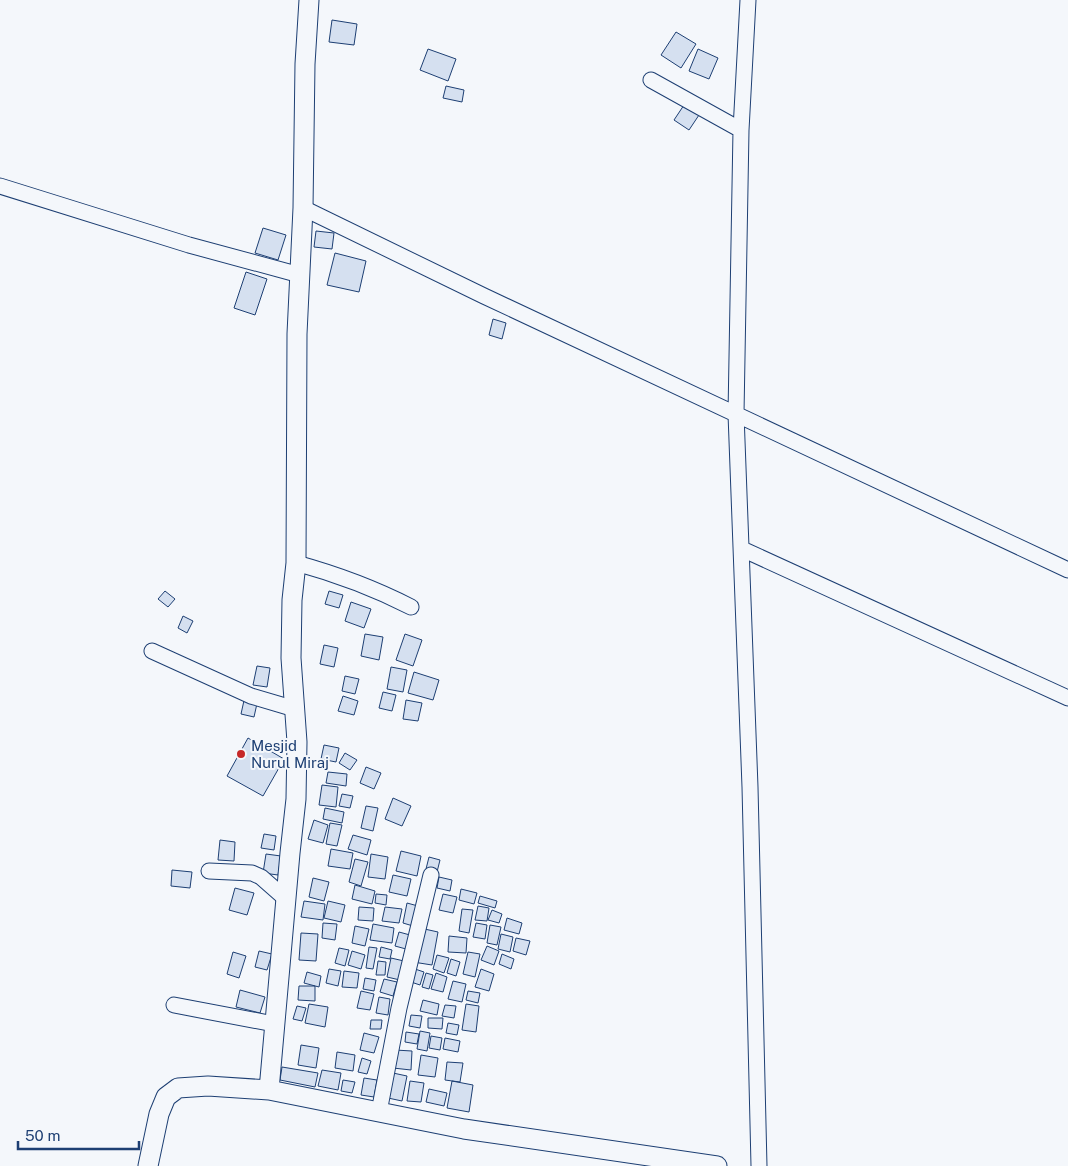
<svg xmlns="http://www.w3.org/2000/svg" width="1068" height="1166" viewBox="0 0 1068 1166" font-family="'Public Sans',sans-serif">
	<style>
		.building { fill: #d5e0f0; stroke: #1d3f73 }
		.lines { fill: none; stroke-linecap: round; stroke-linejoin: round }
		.minor-casing { stroke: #1d3f73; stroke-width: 17 }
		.tertiary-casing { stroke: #1d3f73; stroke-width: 21 }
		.minor { stroke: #f4f7fb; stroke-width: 15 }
		.tertiary { stroke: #f4f7fb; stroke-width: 19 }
		.poi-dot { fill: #c62828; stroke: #f4f7fb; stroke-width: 2 }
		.labels { text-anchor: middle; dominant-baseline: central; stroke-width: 4; stroke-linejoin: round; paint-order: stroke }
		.poi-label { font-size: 15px; fill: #1d3f73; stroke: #f4f7fb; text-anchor: start }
	</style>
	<rect width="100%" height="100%" fill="#f4f7fb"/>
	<path class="building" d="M 332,20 L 357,24 L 354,45 L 329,42 Z
		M 676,32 L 696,44 L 681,68 L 661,55 Z
		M 428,49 L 456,59 L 448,81 L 420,70 Z
		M 698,49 L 718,58 L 709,79 L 689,71 Z
		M 446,86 L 464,90 L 462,102 L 443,98 Z
		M 686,102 L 701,112 L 689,130 L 674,120 Z
		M 263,228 L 286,235 L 278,260 L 255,253 Z
		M 316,231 L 334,233 L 332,249 L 314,247 Z
		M 335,253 L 366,261 L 359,292 L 327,285 Z
		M 246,272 L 267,279 L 255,315 L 234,308 Z
		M 493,319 L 506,323 L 502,339 L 489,335 Z
		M 165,591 L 175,599 L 168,607 L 158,599 Z
		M 329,591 L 343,595 L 339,608 L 325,604 Z
		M 351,602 L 371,609 L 364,628 L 345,621 Z
		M 183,616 L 193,621 L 187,633 L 178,628 Z
		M 365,634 L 383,637 L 379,660 L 361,656 Z
		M 405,634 L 422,640 L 413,666 L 396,660 Z
		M 324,645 L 338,648 L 334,667 L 320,664 Z
		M 257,666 L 270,668 L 267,687 L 253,685 Z
		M 391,667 L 407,670 L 403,692 L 387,689 Z
		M 414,672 L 439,680 L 433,700 L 408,693 Z
		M 345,676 L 359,679 L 355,694 L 342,691 Z
		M 383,692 L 396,695 L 392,711 L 379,708 Z
		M 245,696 L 258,699 L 254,717 L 241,714 Z
		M 343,696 L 358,701 L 354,715 L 338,711 Z
		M 406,700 L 422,703 L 418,721 L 403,719 Z
		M 248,738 L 284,759 L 263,796 L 227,776 Z
		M 324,745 L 339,748 L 336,762 L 321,759 Z
		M 345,753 L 357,760 L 350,770 L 339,763 Z
		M 366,767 L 381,773 L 374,789 L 360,783 Z
		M 328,772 L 347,774 L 346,786 L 326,783 Z
		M 322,785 L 338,787 L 336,807 L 319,805 Z
		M 342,794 L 353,796 L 350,808 L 339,806 Z
		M 393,798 L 411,806 L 402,826 L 385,819 Z
		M 366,806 L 378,808 L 373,831 L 361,828 Z
		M 325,808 L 344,812 L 342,823 L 323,819 Z
		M 314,820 L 328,825 L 323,843 L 308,839 Z
		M 330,823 L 342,825 L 337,846 L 326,844 Z
		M 264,834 L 276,836 L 274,850 L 261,848 Z
		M 353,835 L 371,840 L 367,855 L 348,849 Z
		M 220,840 L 235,842 L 234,861 L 218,860 Z
		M 331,849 L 353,853 L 350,869 L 328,866 Z
		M 401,851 L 421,856 L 417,876 L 396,871 Z
		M 266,854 L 281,856 L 278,875 L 263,873 Z
		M 371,854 L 388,857 L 385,879 L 368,877 Z
		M 429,857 L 440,860 L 437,872 L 426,869 Z
		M 355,859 L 368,862 L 361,886 L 349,882 Z
		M 172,870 L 192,872 L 190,888 L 171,886 Z
		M 393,875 L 411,879 L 407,896 L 389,892 Z
		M 439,877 L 452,880 L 450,891 L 437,888 Z
		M 313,878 L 329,882 L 324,901 L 309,897 Z
		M 355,885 L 375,891 L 372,904 L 352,899 Z
		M 235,888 L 254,893 L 247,915 L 229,910 Z
		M 461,889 L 477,893 L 474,904 L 459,900 Z
		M 376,894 L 387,895 L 386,905 L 375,903 Z
		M 443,894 L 457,897 L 453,913 L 439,910 Z
		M 480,896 L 497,901 L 495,908 L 478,903 Z
		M 304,901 L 325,904 L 323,920 L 301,917 Z
		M 328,901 L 345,905 L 341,922 L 324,918 Z
		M 407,903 L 418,906 L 413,926 L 403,923 Z
		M 478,906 L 489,908 L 487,921 L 475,920 Z
		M 359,907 L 374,908 L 373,921 L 358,920 Z
		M 385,907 L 402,909 L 399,923 L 382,921 Z
		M 462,909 L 473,910 L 469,933 L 459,931 Z
		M 492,910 L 502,914 L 499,923 L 488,920 Z
		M 507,918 L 522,923 L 519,934 L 504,930 Z
		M 323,923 L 337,924 L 335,940 L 322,938 Z
		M 476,923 L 487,925 L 485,939 L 473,937 Z
		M 373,924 L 394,928 L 392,943 L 370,940 Z
		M 490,925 L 501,927 L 497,945 L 487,943 Z
		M 355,926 L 369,929 L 365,946 L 352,943 Z
		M 420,928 L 438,932 L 432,965 L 413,962 Z
		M 399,932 L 410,935 L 406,949 L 395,946 Z
		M 301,933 L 318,934 L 316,961 L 299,960 Z
		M 501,934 L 513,937 L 510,952 L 498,949 Z
		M 449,936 L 467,938 L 466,953 L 448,952 Z
		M 516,938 L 530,941 L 526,955 L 513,951 Z
		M 487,946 L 499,951 L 494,965 L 481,960 Z
		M 369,947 L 377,948 L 373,969 L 366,968 Z
		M 381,947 L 392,950 L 390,959 L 379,957 Z
		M 339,948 L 349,950 L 345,966 L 335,963 Z
		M 259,951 L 272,954 L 267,970 L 255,967 Z
		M 352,951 L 365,955 L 361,969 L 348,965 Z
		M 233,952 L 246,956 L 239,978 L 227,974 Z
		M 468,952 L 480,954 L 475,977 L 463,974 Z
		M 502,954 L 514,959 L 511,969 L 499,964 Z
		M 437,955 L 449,958 L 444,973 L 433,969 Z
		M 391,958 L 404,961 L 400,980 L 387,977 Z
		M 451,959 L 460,962 L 456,976 L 447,973 Z
		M 378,961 L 386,962 L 385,975 L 376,975 Z
		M 329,969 L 341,971 L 338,986 L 326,983 Z
		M 415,969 L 424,972 L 420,985 L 411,982 Z
		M 481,969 L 494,974 L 489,991 L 475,987 Z
		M 344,971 L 359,973 L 357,988 L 342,987 Z
		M 307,972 L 321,976 L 319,987 L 304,983 Z
		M 426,973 L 433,975 L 429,989 L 422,987 Z
		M 436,973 L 447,977 L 443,992 L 431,989 Z
		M 365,978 L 376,980 L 374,991 L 363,989 Z
		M 384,979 L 397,982 L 393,996 L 380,992 Z
		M 453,981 L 466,984 L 462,1002 L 448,999 Z
		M 299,986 L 315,986 L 315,1001 L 298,1000 Z
		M 240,990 L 265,997 L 260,1013 L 236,1007 Z
		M 361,991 L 374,994 L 370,1010 L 357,1008 Z
		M 468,991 L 480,993 L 478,1003 L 466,1000 Z
		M 379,997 L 390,999 L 388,1015 L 376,1013 Z
		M 423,1000 L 439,1004 L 437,1015 L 420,1011 Z
		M 309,1004 L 328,1007 L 325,1027 L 305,1023 Z
		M 466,1004 L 479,1006 L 476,1032 L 462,1030 Z
		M 445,1005 L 456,1006 L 454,1018 L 442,1016 Z
		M 297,1006 L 306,1008 L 302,1021 L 293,1019 Z
		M 411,1015 L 422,1016 L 420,1028 L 409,1026 Z
		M 428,1018 L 443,1018 L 442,1029 L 428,1028 Z
		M 371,1020 L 382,1020 L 381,1029 L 370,1029 Z
		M 448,1023 L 459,1025 L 457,1035 L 446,1033 Z
		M 420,1031 L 430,1033 L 427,1051 L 417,1049 Z
		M 406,1032 L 419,1034 L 417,1044 L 405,1042 Z
		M 364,1033 L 379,1037 L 374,1053 L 360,1050 Z
		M 431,1036 L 442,1038 L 440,1050 L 429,1048 Z
		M 445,1038 L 460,1041 L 458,1052 L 443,1049 Z
		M 301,1045 L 319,1048 L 316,1068 L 298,1065 Z
		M 395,1050 L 412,1051 L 411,1070 L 393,1068 Z
		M 337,1052 L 355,1055 L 353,1071 L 335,1068 Z
		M 421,1055 L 438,1058 L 435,1077 L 418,1075 Z
		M 362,1058 L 371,1061 L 367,1074 L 358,1072 Z
		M 447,1062 L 463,1063 L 460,1082 L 445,1080 Z
		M 282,1067 L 318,1073 L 315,1087 L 280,1080 Z
		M 322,1070 L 341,1073 L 338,1090 L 318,1086 Z
		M 393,1073 L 407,1076 L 402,1101 L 388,1098 Z
		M 364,1078 L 377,1080 L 374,1097 L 361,1095 Z
		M 343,1080 L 355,1082 L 352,1093 L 341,1091 Z
		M 410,1081 L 424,1083 L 421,1102 L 407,1101 Z
		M 452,1081 L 473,1085 L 469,1112 L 447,1108 Z
		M 429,1089 L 447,1093 L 444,1106 L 426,1102 Z"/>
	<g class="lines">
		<g class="minor-casing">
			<path id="minor" d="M 748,0 L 741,130 L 736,414 L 750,787 L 759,1166
				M 651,80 L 741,130
				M 0,186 L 189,245 L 300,275
				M 303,208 L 484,296 L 1068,570
				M 742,549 L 1068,698
				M 296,563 C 336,574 374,588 411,607
				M 152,651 L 251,696 L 295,709
				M 209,871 L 252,873 L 261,877 L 286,899
				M 174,1005 L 274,1024
				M 379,1112 L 399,1008 L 431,875"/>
		</g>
		<g class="tertiary-casing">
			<path id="tertiary" d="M 269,1090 L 290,853 L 296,799 L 297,742 L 291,658 L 292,600 L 296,563 L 297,334 L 303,208 L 305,64 L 309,0
				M 148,1166 L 159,1114 L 166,1097 L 178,1088 L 208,1086 L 269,1090 L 464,1129 L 717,1166"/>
		</g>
		<use href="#minor" class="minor"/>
		<use href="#tertiary" class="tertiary"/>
	</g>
	<circle class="poi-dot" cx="241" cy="754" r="5"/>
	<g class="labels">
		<g class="poi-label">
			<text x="251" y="745">Mesjid<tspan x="251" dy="17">Nurul Miraj</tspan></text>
		</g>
	</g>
	<path d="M18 1141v8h121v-8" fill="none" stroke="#1d3f73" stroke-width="2.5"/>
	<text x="25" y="1141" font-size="15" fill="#1d3f73" stroke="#f4f7fb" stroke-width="4" paint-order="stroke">50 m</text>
</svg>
